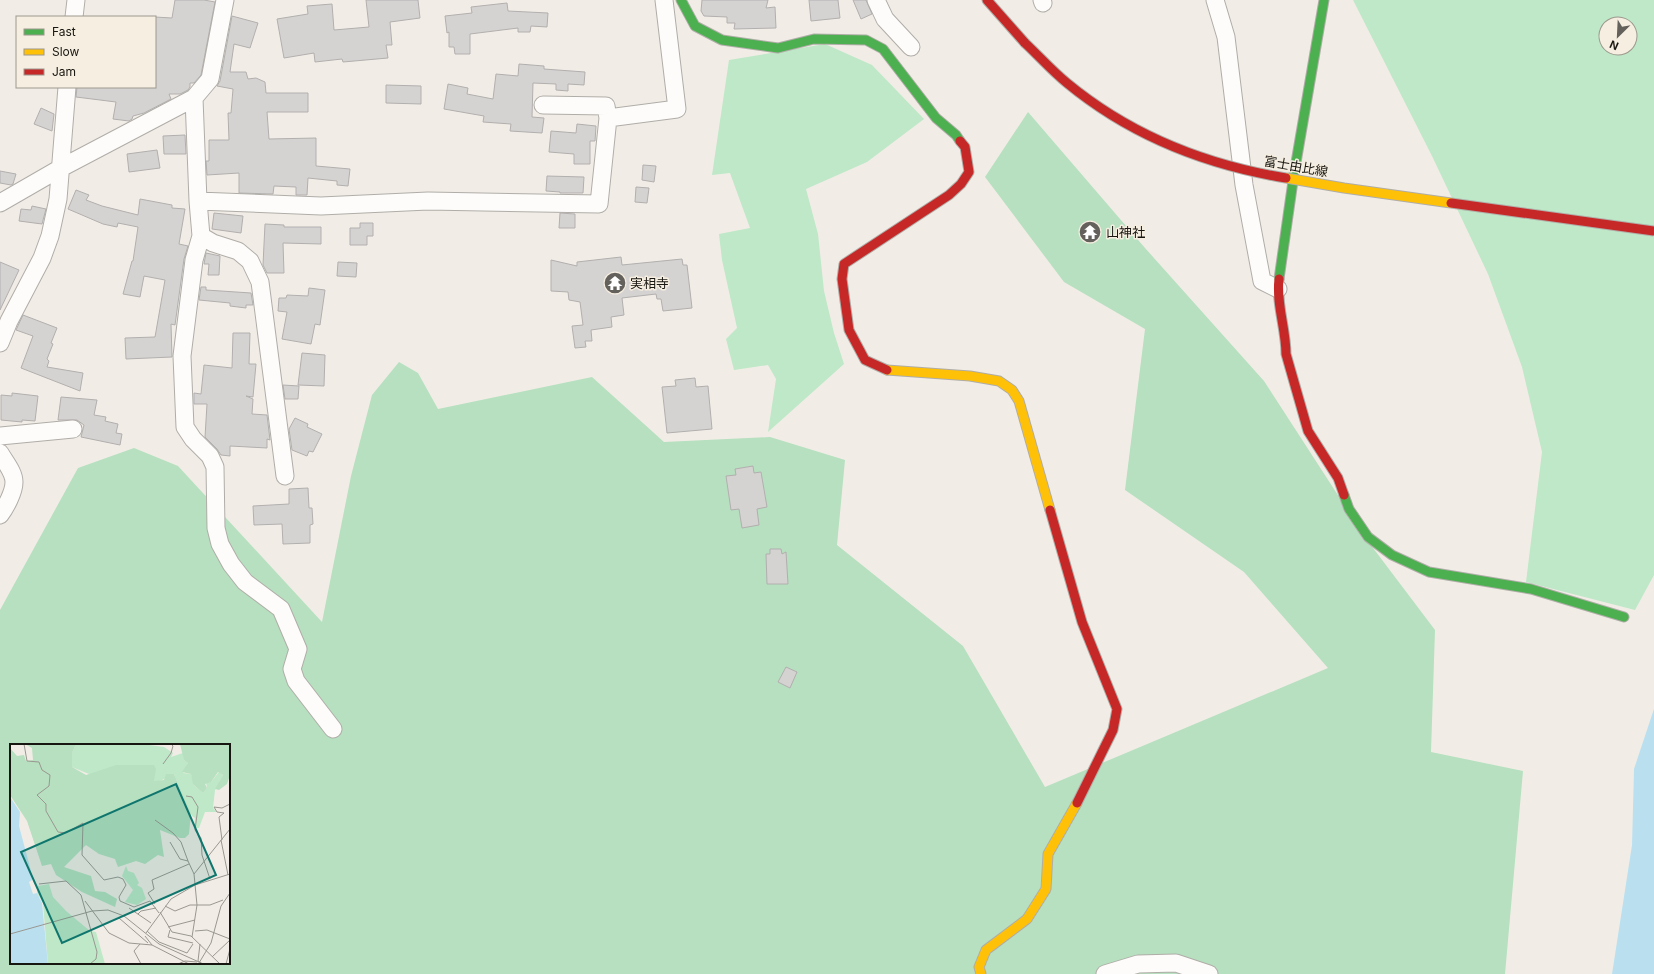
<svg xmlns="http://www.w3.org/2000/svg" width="1654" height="974" viewBox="0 0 1654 974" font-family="Inter,'Noto Sans JP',sans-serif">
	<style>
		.green { fill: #bee8c7; fill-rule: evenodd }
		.forest { fill: #b6e0bf; fill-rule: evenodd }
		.water { fill: #bae0f0 }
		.building { fill: #d5d3d2; stroke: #b2afaf }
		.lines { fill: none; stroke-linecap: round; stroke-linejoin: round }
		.street-casing { stroke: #b0ada8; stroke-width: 19 }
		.fast-casing { stroke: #b0ada8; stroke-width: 11 }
		.slow-casing { stroke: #b0ada8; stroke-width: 11 }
		.jam-casing { stroke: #b0ada8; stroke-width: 11 }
		.street { stroke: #fdfcfb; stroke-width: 17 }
		.fast { stroke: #4caf50; stroke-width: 9 }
		.slow { stroke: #ffc107; stroke-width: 9 }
		.jam { stroke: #c62828; stroke-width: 9 }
		.slow-bridge-casing { stroke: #b0ada8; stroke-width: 11; stroke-linecap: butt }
		.jam-bridge-casing { stroke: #b0ada8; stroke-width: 11; stroke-linecap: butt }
		.slow-bridge { stroke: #ffc107; stroke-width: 9 }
		.jam-bridge { stroke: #c62828; stroke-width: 9 }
		.labels { text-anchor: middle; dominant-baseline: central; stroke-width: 3; stroke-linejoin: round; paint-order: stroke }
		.street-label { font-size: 13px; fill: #181611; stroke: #f5eee1 }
		.poi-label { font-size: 13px; fill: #181611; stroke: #f5eee1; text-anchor: start }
		.inset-road { fill: none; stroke: #9a9791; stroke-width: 1 }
		.view { fill: #0f766e; fill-opacity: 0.15; stroke: #0f766e; stroke-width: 2 }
		.inset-edge { fill: none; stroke: #181611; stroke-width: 2 }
	</style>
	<rect width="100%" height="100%" fill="#f1ede6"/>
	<path class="green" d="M 1353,0 L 1654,0 L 1654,575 L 1635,610 L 1526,582 L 1542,452 L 1522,367 L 1488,274 L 1432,156 ZM 1606,24 L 1630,24 L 1630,48 L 1606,48 Z
		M 825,44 L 872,65 L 924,119 L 867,162 L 806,189 L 818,234 L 824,291 L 834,333 L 844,364 L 768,432 L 776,379 L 768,365 L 734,370 L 726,339 L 737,328 L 722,260 L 719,234 L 750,228 L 730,173 L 712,175 L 729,60 Z"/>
	<path class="forest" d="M 1028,112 L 1145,248 L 1264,381 L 1367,540 L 1435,630 L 1431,752 L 1523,771 L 1505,974 L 0,974 L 0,610 L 78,468 L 134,448 L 178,466 L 322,622 L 351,476 L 372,395 L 399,362 L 418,373 L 438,409 L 592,377 L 664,442 L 770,437 L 845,460 L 837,545 L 963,646 L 1045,787 L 1328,668 L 1244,572 L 1125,490 L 1145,329 L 1064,282 L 985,177 ZM 11,745 L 229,745 L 229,963 L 11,963 Z"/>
	<path class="water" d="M 1654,709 L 1654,974 L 1612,974 L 1632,845 L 1634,769 Z"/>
	<path class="building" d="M 175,0 L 204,0 L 215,2 L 201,75 L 194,83 L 190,83 L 190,87 L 188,90 L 180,94 L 169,94 L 171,99 L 144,113 L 133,116 L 132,119 L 129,121 L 113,119 L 116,102 L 76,97 L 77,87 L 155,87 L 155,17 L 172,18 Z
		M 366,0 L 418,0 L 420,18 L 390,22 L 392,45 L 386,45 L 388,58 L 343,62 L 342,59 L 315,62 L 314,53 L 284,58 L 277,19 L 308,14 L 307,6 L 332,4 L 334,30 L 369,27 Z
		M 702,0 L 768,0 L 766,8 L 775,7 L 776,28 L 734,29 L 735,23 L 727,23 L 727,17 L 704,16 L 701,11 Z
		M 809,0 L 838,0 L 840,18 L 811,21 Z
		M 853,0 L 866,0 L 872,14 L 861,19 Z
		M 507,3 L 508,11 L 548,13 L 547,27 L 531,26 L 530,32 L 518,32 L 518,28 L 470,34 L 470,54 L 455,54 L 454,47 L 449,47 L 449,32 L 447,33 L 445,16 L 472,13 L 471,7 Z
		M 232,16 L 258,23 L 250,48 L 234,44 L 230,72 L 246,72 L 248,79 L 256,78 L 265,82 L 266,93 L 308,93 L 308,112 L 267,112 L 269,139 L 316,138 L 316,166 L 350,169 L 348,186 L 337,185 L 337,181 L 308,178 L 307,195 L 296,195 L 296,187 L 274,186 L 273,194 L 239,193 L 239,173 L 207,175 L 206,161 L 209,161 L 209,140 L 229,140 L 228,113 L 231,113 L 233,89 L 217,86 L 220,81 Z
		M 519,64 L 544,66 L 544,69 L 585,72 L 584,85 L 568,84 L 568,91 L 556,90 L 556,84 L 533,83 L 532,117 L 544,118 L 542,133 L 510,131 L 511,124 L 483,122 L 484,116 L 444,109 L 448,84 L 468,88 L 467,94 L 493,99 L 496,74 L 518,76 Z
		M 386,85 L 421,86 L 421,104 L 386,103 Z
		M 41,108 L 54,114 L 52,131 L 34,124 Z
		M 577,124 L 596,126 L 595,141 L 590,141 L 590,164 L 574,164 L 574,154 L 549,152 L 551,131 L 576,133 Z
		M 185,135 L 186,154 L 164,154 L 163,136 Z
		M 157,150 L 160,168 L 129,172 L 127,154 Z
		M 643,165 L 656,166 L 654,182 L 642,180 Z
		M 0,171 L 16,174 L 13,184 L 11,185 L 0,183 Z
		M 547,176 L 584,177 L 583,193 L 560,193 L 560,192 L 546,191 Z
		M 636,187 L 649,188 L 647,203 L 635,202 Z
		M 76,190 L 89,195 L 86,200 L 102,206 L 138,215 L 140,199 L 172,205 L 172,208 L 185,209 L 179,244 L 188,246 L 184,259 L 175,325 L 171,324 L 172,357 L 126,359 L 125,338 L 155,337 L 165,280 L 144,276 L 140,297 L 123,294 L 132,261 L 133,261 L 138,227 L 118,223 L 117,227 L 103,224 L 68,209 Z
		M 32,206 L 46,209 L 42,224 L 19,221 L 21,209 L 31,210 Z
		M 214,213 L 243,216 L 241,233 L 212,229 Z
		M 560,213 L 575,214 L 575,228 L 559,228 Z
		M 360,223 L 373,223 L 373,236 L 367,236 L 367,245 L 350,245 L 350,228 L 360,228 Z
		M 265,224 L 284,225 L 284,227 L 321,227 L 321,244 L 283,243 L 284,273 L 267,273 L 263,265 Z
		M 206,253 L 220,256 L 219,275 L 208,275 L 209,264 L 204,264 Z
		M 621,257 L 622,265 L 682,259 L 683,265 L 687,265 L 692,308 L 663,311 L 661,299 L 657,299 L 656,294 L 622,298 L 624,315 L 611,317 L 612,327 L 591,330 L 592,341 L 585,341 L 586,347 L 575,348 L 572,326 L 583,325 L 580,302 L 569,300 L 568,292 L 551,291 L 551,260 L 577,266 L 577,262 Z
		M 0,262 L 19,270 L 0,310 Z
		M 338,262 L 357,263 L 356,277 L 337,276 Z
		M 201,287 L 206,287 L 206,290 L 251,293 L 253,305 L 246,305 L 246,308 L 230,306 L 230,303 L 199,300 Z
		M 309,288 L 325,290 L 320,325 L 315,324 L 311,344 L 282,339 L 287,312 L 278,311 L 279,298 L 286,298 L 287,295 L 308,296 Z
		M 23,315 L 57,328 L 51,343 L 53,344 L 47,359 L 49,361 L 47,367 L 83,373 L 80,391 L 21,368 L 33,336 L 16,330 Z
		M 233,333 L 250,333 L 249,364 L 256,364 L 253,397 L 246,396 L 253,399 L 252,414 L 267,415 L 270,440 L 267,439 L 267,448 L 230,446 L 230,456 L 221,455 L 217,449 L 205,437 L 207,404 L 194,404 L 194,393 L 201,394 L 204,365 L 232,368 Z
		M 302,353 L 325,355 L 324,386 L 298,385 Z
		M 695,378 L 696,387 L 708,386 L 712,429 L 667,433 L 662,387 L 676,386 L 675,380 Z
		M 283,385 L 299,386 L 298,399 L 285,399 Z
		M 12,393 L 38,396 L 35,421 L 22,420 L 22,422 L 1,420 L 1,395 L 12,396 Z
		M 61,397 L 97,400 L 94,415 L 106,417 L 105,421 L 118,424 L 116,433 L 122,434 L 120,445 L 81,437 L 84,425 L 77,420 L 58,420 Z
		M 295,418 L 308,424 L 307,427 L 322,434 L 313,452 L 309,451 L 307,456 L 292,450 L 289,429 Z
		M 753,466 L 754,473 L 761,472 L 767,507 L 757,509 L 759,525 L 742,528 L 739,509 L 731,510 L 726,476 L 736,475 L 735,469 Z
		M 308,488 L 309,508 L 312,508 L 313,524 L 310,525 L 310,543 L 283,544 L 282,524 L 254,525 L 253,506 L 289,504 L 289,489 Z
		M 770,549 L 781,549 L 782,554 L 786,552 L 788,584 L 767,584 L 766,554 L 770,554 Z
		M 786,667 L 797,672 L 790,688 L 778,682 Z"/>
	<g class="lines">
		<g class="street-casing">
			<path id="street" d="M 876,0 L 885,19 L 911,47
				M 1042,0 L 1043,3
				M 1215,0 L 1226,37 L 1244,185 L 1262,281 L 1278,289
				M 74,17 L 76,0
				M 194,98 L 198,201 L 201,236 L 213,243 L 238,251 L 250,261 L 260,282 L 285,476
				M 543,105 L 606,106 L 608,118
				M 198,201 L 321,206 L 428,201 L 599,204 L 608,118 L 677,109 L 664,0
				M 0,203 L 59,169 L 194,98 L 210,79 L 225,0
				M 201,236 L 194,260 L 182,356 L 185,427 L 193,439 L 210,456 L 215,467 L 216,528 L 220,544 L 231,564 L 245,582 L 281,609 L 298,649 L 292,669 L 296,681 L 333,729
				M 0,343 L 9,321 L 42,258 L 50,236 L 58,199 L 67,87
				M 0,436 L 73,429
				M 0,453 C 5,462 14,472 14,482 C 14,492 6,507 0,515
				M 1105,974 L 1138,964 L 1176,963 L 1209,974"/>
		</g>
		<g class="fast-casing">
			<path id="fast" d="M 681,0 L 695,26 L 722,40 L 778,48 L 814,39 L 866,40 L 883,49 L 936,118 L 956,135 L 960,141
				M 1279,279 L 1294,174 L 1324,0
				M 1344,495 L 1349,509 L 1368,537 L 1392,555 L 1429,572 L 1531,589 L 1624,617"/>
		</g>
		<g class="slow-casing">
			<path id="slow" d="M 887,370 L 970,376 L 999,381 L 1012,390 L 1019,401 L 1050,510
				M 981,974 L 979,967 L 986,950 L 1027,919 L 1046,889 L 1048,854 L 1077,803"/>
		</g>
		<g class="jam-casing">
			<path id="jam" d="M 987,0 L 1025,43
				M 1279,279 C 1276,304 1286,329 1286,354 L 1308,431 L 1338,478 L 1344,495
				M 887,370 L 865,360 L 849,330 L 842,279 L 844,264 L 949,195 L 961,184 L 969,172 L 965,147 L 960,141
				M 1050,510 L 1082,622 L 1117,709 L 1113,730 L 1077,803"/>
		</g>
		<use href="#street" class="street"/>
		<use href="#fast" class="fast"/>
		<use href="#slow" class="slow"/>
		<use href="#jam" class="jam"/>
		<g class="slow-bridge-casing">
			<path id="slow-bridge" d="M 1286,178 L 1344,188 L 1451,203"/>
		</g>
		<g class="jam-bridge-casing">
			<path id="jam-bridge" d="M 1025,43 C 1039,56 1052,71 1067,83 C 1130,135 1206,165 1286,178
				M 1451,203 L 1654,231"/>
		</g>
		<use href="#slow-bridge" class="slow-bridge"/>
		<use href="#jam-bridge" class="jam-bridge"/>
	</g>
	<defs>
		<g id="temple-disc" transform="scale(1.15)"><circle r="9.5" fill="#64615c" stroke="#f5eee1"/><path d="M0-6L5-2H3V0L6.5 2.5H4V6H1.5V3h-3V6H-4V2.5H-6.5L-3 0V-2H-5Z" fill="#fff"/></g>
	</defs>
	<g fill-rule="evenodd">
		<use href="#temple-disc" x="1090" y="232"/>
		<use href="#temple-disc" x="615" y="283"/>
	</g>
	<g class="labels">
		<g class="street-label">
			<text transform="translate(1296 166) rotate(10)">富士由比線</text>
		</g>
		<g class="poi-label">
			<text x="1106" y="232">山神社</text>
			<text x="630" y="283">実相寺</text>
		</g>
	</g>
	<g transform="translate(10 744)">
		<rect width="220" height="220" fill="#f1ede6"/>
		<path d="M 66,0 L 132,0 L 154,3 L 163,9 L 161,13 L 173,9 L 174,16 L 178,19 L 173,29 L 181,30 L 184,41 L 193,49 L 197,44 L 196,38 L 201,38 L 209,28 L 213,31 L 205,46 L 203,64 L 207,68 L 195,68 L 189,84 L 184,84 L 185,74 L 182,72 L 164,30 L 148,38 L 84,32 L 62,23 L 62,9 ZM 116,122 L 118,127 L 124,129 L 129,139 L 127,141 L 132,144 L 136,155 L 127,161 L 115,158 L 123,146 L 112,132 ZM 39,140 L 43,153 L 56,167 L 80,187 L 86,188 L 95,220 L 38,220 L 33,159 L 27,149 L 28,142 Z" fill="#bee8c7"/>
		<path d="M 15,0 L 66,0 L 62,9 L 62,23 L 76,31 L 106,21 L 144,21 L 146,25 L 144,37 L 154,36 L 156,30 L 164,30 L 181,69 L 179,90 L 175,94 L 170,94 L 150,86 L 154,113 L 148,111 L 135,120 L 126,117 L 108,123 L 105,115 L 89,110 L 76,101 L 54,123 L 81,132 L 85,147 L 95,148 L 107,155 L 105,163 L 72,148 L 46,131 L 41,120 L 32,122 L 17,77 L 0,51 L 0,4 L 7,12 L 14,11 L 16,17 L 23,16 L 22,4 ZM 170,0 L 220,0 L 220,31 L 217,40 L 209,46 L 205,45 L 213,31 L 208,28 L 201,38 L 195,40 L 197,44 L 193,49 L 183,40 L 181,30 L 172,28 L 178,19 L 174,16 Z" fill="#b6e0bf"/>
		<path d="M 0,53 L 10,68 L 9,82 L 21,127 L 22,136 L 19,138 L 23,150 L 27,149 L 32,159 L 38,220 L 0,220 Z" fill="#bae0f0"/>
		<path class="inset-road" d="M 14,0 L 17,17 L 29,18 L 32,26 L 40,31 L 39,42 L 27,51 L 36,60 L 36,67 L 48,88 L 56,89 L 73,79 L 72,111 L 94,136 L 108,133 L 113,135 L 116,141 L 109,153 L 110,157 L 124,163 L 140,157 L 149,169M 153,20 L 161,9 L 163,2 L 161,0M 176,52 L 182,53 L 188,63 L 185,86 L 191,94 L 192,111 L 200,135M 145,76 L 163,89 L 171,98 L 178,117M 211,96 L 218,131M 212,96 L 209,73 L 214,69 L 207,68 L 204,63 L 212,64 L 220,60M 160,98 L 170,115 L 178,117 L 184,130 L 187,161 L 182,193M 184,130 L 220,85M 29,140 L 56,137 L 71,151 L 87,208 L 86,215 L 80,220M 75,157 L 99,189 L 119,199 L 142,201M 145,160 L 138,149 L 144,145 L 142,136 L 179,120M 155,162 L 165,167 L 180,161 L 200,161 L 213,156M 119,164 L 141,179M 150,168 L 162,188 L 181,192 L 210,220M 128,170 L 131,167 L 146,164M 109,174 L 138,199M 158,183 L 185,176M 160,186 L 158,193 L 183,199M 137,187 L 149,198 L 177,209 L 183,200M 185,187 L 197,186 L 220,195M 136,189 L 161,155 L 185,141 L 220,130M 0,190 L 82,167 L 98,166 L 114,172 L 149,200 L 189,218M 135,192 L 142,201 L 179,220M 130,200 L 124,207 L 131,220M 190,200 L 188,217 L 193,220M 202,213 L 220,196M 189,219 L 201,199 L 211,162 L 220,149M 168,220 L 175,217 L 187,218M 216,220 L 220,205"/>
		<path class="view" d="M 166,40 L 206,131 L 52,199 L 11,108 Z"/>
		<rect width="220" height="220" class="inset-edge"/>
	</g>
	<rect x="16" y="16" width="140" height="72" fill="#f5eee1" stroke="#9d988e"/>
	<rect x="24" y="29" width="20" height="6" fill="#4caf50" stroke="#9d988e"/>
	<text x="52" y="36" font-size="12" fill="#181611">Fast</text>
	<rect x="24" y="49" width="20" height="6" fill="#ffc107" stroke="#9d988e"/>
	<text x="52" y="56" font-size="12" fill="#181611">Slow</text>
	<rect x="24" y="69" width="20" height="6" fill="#c62828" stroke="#9d988e"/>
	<text x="52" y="76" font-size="12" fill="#181611">Jam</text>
	<g transform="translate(1618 36) rotate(204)"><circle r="19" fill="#f5eee1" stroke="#9d988e"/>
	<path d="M0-3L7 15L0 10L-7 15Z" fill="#64615c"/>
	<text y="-6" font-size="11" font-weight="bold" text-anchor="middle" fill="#181611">N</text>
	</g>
</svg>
